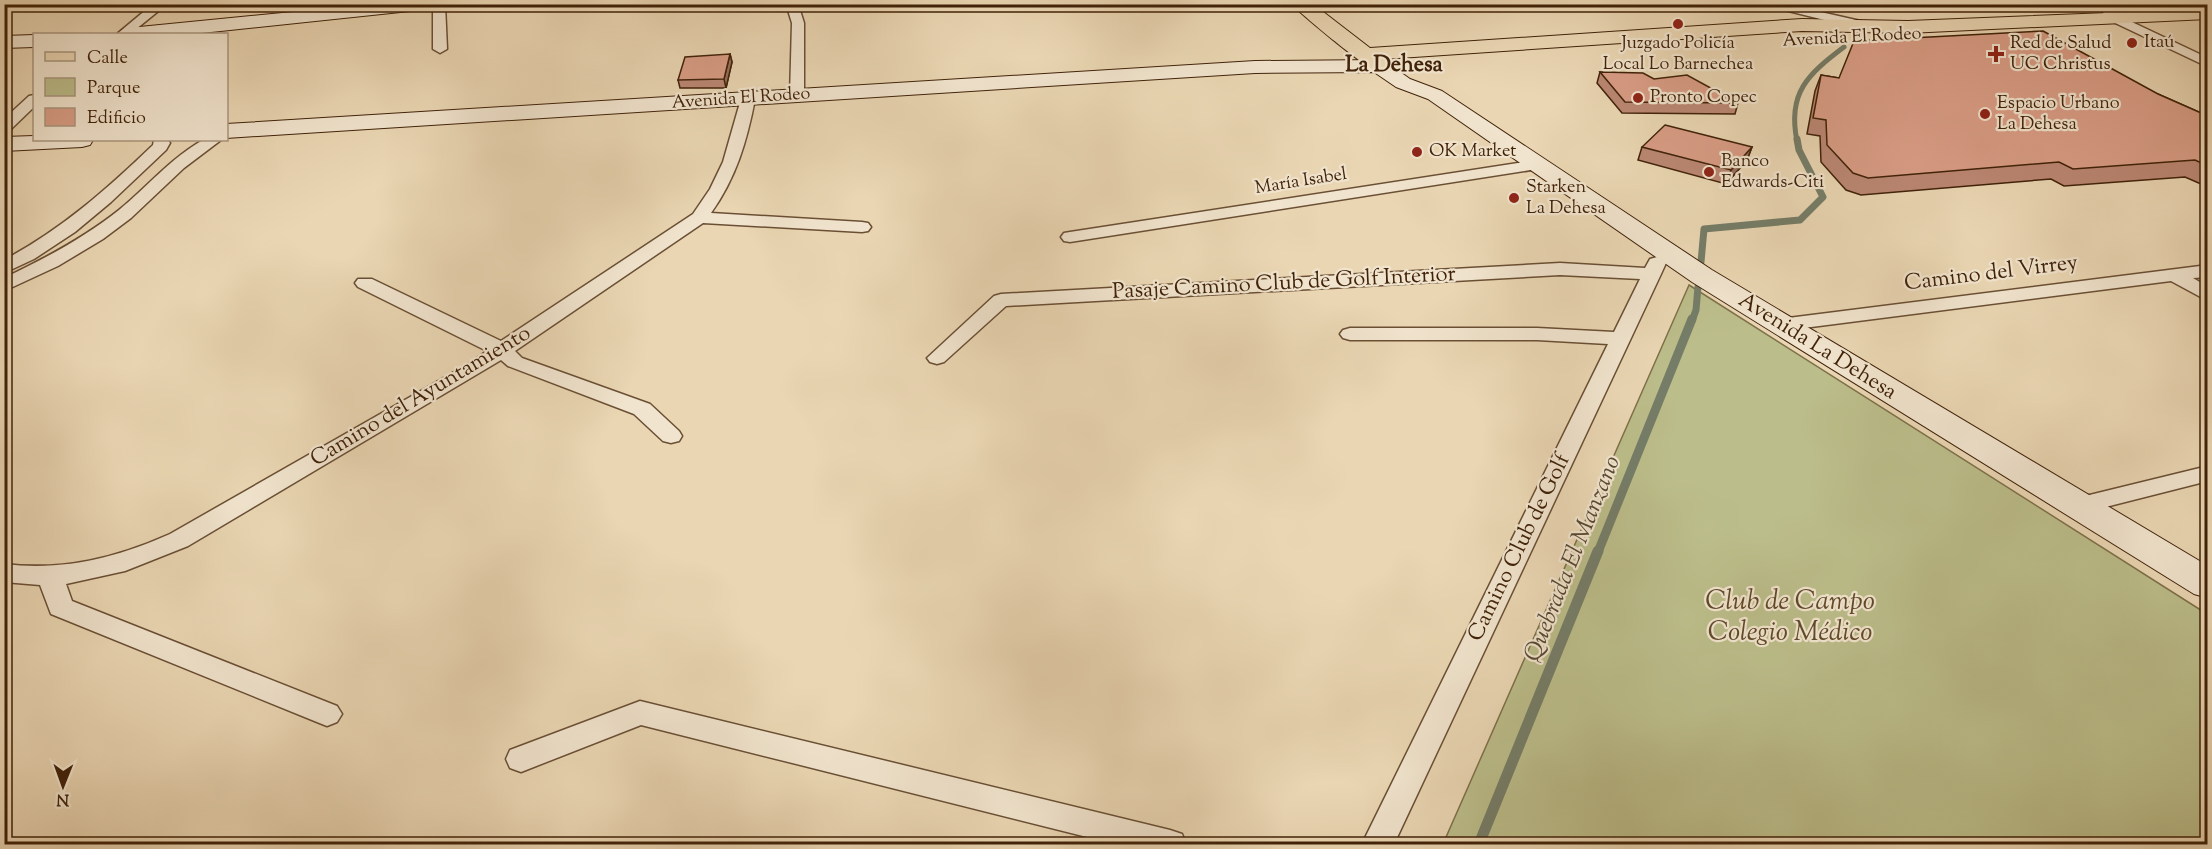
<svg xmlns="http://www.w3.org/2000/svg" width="2212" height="849" viewBox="0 0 2212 849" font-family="'Sorts Mill Goudy',serif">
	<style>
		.green { fill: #bbbd8a; stroke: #7e704a; stroke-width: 1.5 }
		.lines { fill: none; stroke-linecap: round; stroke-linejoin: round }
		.stream-far3 { stroke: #757d68; stroke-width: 5 }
		.stream-far2 { stroke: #757d68; stroke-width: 7 }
		.stream-far1 { stroke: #757d68; stroke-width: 9 }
		.stream { stroke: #757d68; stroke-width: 11 }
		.minor-casing { stroke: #6a4f34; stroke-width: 3 }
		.tertiary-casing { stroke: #6a4f34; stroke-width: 3 }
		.secondary-casing { stroke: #402209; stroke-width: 2 }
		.primary-casing { stroke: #402209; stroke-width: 2 }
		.minor { fill: #f1e4ce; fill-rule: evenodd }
		.tertiary { fill: #f1e4ce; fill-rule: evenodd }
		.secondary { fill: #f1e4ce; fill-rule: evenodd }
		.primary { fill: #ead6b3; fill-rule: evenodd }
		.wall { fill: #bb8773; stroke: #402209; stroke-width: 1.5 }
		.shaded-wall { fill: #986e5e; stroke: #402209; stroke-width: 1.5 }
		.building { fill: #d99d86; stroke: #402209; stroke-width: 1.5 }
		.poi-dot { fill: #8f2418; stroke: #f1e4ce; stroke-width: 2 }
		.labels { text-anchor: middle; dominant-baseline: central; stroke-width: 4.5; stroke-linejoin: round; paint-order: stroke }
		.far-street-label { font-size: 18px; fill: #402209; stroke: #f1e4ce }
		.far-poi-label { font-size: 18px; fill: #402209; stroke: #f1e4ce; text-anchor: start }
		.far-quarter-label { font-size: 22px; font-weight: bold; fill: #402209; stroke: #f1e4ce }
		.street-label { font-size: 22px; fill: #402209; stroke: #f1e4ce }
		.water-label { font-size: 24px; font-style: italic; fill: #564831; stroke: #f1e4ce }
		.near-park-label { font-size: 27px; font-style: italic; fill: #5f4929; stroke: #f1e4ce }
	</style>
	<rect width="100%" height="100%" fill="#ead6b3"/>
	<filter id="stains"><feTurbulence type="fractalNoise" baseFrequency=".00333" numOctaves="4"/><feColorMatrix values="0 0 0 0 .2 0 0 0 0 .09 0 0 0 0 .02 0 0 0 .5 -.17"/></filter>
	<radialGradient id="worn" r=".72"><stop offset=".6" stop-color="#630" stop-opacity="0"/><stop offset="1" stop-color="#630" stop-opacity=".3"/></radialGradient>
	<path class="green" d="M 1689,285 L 2207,614 L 2207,844 L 1443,844 Z"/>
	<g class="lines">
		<path class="stream-far3" d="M 1797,141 C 1787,93 1808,74 1844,47"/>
		<path class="stream-far2" d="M 1701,262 L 1704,229 L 1800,220 L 1823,197 L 1799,150 L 1797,139
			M 1692,321 L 1696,310 L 1698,287"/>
		<path class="stream-far1" d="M 1598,552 L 1692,319"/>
		<path class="stream" d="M 1479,844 L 1598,551"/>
		<g class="minor-casing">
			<path id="minor" d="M 153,4 L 167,4 L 130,34 L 117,34 Z
				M 433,4 L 445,4 L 447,49 L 440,53 L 433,49 Z
				M 786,4 L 798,4 L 804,23 L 804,96 L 797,100 L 790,96 L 792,23 Z
				M 1760,4 L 1785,4 L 1865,22 L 1867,25 L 1861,29 Z
				M 2115,14 L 2208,58 L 2208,67 L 2111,21 L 2109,18 L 2111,15 Z
				M 34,95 L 34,107 L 9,131 L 4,132 L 4,119 L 29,96 Z
				M 748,95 L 755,99 C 747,141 736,178 711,213 L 862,222 L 868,223 L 871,227 L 868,231 L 862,232 L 703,223 L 515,351 L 522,358 L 650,404 L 679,431 L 682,436 L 679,441 L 671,443 L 663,441 L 634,414 L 508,366 L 501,360 L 188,546 L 125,571 L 66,584 L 72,601 L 337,706 L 342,714 L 337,722 L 327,726 L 317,722 L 51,614 L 40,585 L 4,582 L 4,564 C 64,571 116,558 170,534 L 468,364 L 487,351 L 358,287 L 355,283 L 358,279 L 372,279 L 501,341 L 693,214 L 710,189 L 723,162 L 741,99 Z
				M 154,140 L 168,140 L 170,143 L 166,150 L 111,202 L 75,232 L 34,259 L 4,273 L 4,260 C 61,230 107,189 153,145 Z
				M 203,140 L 221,140 L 184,168 L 131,218 L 103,239 L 58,266 L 4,291 L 4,278 C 44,259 84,238 119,210 C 147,187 171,158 203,140 Z
				M 1538,160 L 1544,162 L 1546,165 L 1544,168 L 1070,242 L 1064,241 L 1061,237 L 1064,233 L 1070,232 Z
				M 1657,257 L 1664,259 L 1666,263 L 1661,274 L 1394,844 L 1362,844 L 1608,344 L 1537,340 L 1350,340 L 1343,338 L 1340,334 L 1343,330 L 1350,328 L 1537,328 L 1614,332 L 1640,279 L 1560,275 L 1006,306 L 944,362 L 937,364 L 930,362 L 927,358 L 994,296 L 1001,294 L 1560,263 L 1645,268 L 1650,259 Z
				M 2208,265 L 2208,277 L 2193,278 L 2208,287 L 2208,301 L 2171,281 L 1780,331 L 1773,329 L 1770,325 L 1773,321 L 1780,319 Z
				M 2208,466 L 2208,481 L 2078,514 L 2069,512 L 2066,506 L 2069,500 Z
				M 640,701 L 1170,830 L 1182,834 L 1186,844 L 1115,844 L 641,725 L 521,772 L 510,768 L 506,759 L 510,750 Z"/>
		</g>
		<g class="tertiary-casing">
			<path id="tertiary" d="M 2130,4 L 2175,4 L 2168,9 L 2121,15 L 2123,18 L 2121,21 C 2113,23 2108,22 2103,15 L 2104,9 Z"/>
		</g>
		<g class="secondary-casing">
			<path id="secondary" d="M 375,4 L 438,4 L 429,9 L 192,34 L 120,34 L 122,30 L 129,28 Z
				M 34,35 L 34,47 L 4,48 L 4,36 Z
				M 1379,60 L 1386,62 L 1410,79 L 1442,91 L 1712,270 L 2208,566 L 2208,598 L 2194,594 L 1692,282 L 1428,99 L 1396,87 L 1374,72 L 1255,73 L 226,138 L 226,124 L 1255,61 Z
				M 34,136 L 34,140 L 93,140 L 90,145 L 82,147 L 4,151 L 4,137 Z"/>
		</g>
		<g class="primary-casing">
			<path id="primary" d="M 1292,4 L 1313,4 L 1370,48 L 1802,19 L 1908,21 L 2208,9 L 2208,19 L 1908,33 L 1802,31 L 1384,59 L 1391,66 L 1388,70 C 1383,71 1379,73 1374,70 C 1363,65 1300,14 1292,4 Z"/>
		</g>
		<use href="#minor" class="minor"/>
		<use href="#tertiary" class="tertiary"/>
		<use href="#secondary" class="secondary"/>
		<use href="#primary" class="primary"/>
	</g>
	<path class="wall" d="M 730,54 L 732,62 L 726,88 L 680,88 L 678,80 Z
		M 1600,72 L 1738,103 L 1735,114 L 1622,113 L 1597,83 Z
		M 1821,75 L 1839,78 L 2158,94 L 2208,116 L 2208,187 L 2185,177 L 2064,186 L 2051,179 L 1861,195 L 1846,190 L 1821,162 L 1820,136 L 1807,134 L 1815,91 Z
		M 1642,147 L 1752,147 L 1747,160 L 1726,184 L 1638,160 Z"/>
	<path class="shaded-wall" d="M 730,54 L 732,62 L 726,88 L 724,79 Z
		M 1752,147 L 1747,160 L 1726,184 L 1731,170 Z"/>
	<path class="building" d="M 2043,31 L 2158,94 L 2208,116 L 2208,166 L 2195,160 L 2073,169 L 2059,162 L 1868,178 L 1853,173 L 1827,145 L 1826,120 L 1813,118 L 1821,75 L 1839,78 L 1854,41 Z
		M 730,54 L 724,79 L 678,80 L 685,57 Z
		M 1600,72 L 1643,73 L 1654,79 L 1687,75 L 1738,103 L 1625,102 Z
		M 1665,125 L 1752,147 L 1731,170 L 1642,147 Z"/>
	<g class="poi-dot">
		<circle cx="1678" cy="24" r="6"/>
		<circle cx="2132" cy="43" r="6"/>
		<path d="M1993 45h6v6h6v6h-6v6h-6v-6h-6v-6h6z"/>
		<circle cx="1638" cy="98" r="6"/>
		<circle cx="1985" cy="114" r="6"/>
		<circle cx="1417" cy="152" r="6"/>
		<circle cx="1709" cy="172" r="6"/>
		<circle cx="1514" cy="198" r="6"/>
	</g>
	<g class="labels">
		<g class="far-street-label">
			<text transform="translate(1852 38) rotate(-3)">Avenida El Rodeo</text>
			<text transform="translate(741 99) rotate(-4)">Avenida El Rodeo</text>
			<text transform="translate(1301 182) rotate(-9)">María Isabel</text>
		</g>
		<g class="far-poi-label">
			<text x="2144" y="43">Itaú</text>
			<text x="1678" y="44" text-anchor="middle">Juzgado Policía<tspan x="1678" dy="21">Local Lo Barnechea</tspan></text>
			<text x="2010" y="44">Red de Salud<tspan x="2010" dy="21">UC Christus</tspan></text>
			<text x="1650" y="98">Pronto Copec</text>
			<text x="1997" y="104">Espacio Urbano<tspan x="1997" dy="21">La Dehesa</tspan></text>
			<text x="1429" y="152">OK Market</text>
			<text x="1721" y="162">Banco<tspan x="1721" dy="21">Edwards-Citi</tspan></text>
			<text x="1526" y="188">Starken<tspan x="1526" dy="21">La Dehesa</tspan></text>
		</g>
		<g class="far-quarter-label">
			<text x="1394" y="66">La Dehesa</text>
		</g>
		<g class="street-label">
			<text transform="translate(1991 274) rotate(-7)">Camino del Virrey</text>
			<text transform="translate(1284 284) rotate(-3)">Pasaje Camino Club de Golf Interior</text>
			<text transform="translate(1817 347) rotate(32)">Avenida La Dehesa</text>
			<text transform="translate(421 397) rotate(-31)">Camino del Ayuntamiento</text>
			<text transform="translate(1520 548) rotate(-64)">Camino Club de Golf</text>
		</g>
		<g class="water-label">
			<text transform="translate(1573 559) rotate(-68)">Quebrada El Manzano</text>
		</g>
		<g class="near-park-label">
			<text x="1790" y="602">Club de Campo<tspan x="1790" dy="31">Colegio Médico</tspan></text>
		</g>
	</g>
	<rect width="2212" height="849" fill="none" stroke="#ead6b3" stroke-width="24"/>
	<rect x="6" y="6" width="2200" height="837" fill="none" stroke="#402209" stroke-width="3"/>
	<rect x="12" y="12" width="2188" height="825" fill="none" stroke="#402209" stroke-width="1.5"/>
	<rect x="33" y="33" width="195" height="108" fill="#f1e4ce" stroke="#aa967f" stroke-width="1.5"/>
	<rect x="45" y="52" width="30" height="9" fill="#ead6b3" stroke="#aa967f" stroke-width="1.5"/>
	<text x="87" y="63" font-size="18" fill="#402209">Calle</text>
	<rect x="45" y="78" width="30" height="18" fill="#bbbd8a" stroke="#aa967f" stroke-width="1.5"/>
	<text x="87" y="93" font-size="18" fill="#402209">Parque</text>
	<rect x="45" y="108" width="30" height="18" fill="#d99d86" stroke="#aa967f" stroke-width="1.5"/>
	<text x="87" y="123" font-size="18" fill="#402209">Edificio</text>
	<g transform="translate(63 786) rotate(181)" stroke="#f1e4ce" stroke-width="4.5" paint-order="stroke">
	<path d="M0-4.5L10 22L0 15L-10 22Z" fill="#402209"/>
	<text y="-9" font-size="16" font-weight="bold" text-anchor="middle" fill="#402209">N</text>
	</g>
	<rect width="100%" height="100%" filter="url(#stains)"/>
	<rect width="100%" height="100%" fill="url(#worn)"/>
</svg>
